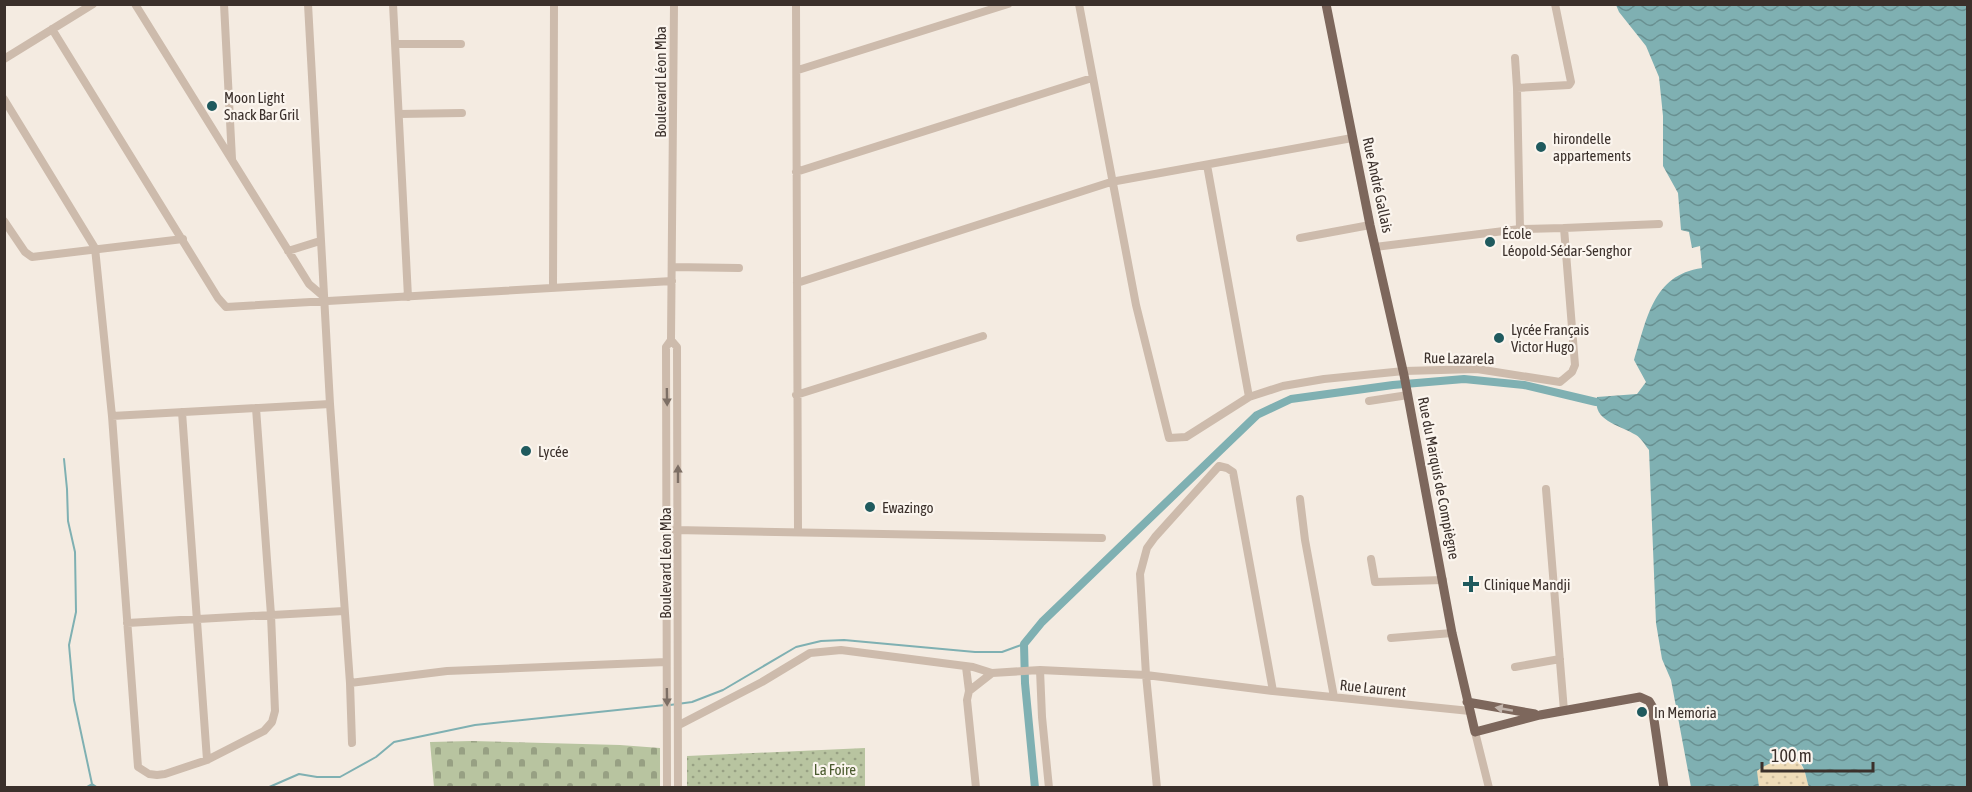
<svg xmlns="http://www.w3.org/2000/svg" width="1972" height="792" viewBox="0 0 1972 792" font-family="'Asap Condensed',sans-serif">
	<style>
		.sand { fill: url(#sand-dots) }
		.cemetery { fill: url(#cemetery-stones) }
		.park { fill: url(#park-dots) }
		.water { fill: url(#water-waves) }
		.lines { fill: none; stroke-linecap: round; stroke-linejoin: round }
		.stream { stroke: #7fb0b2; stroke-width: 2 }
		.canal { stroke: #7fb0b2; stroke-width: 8 }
		.minor { stroke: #cdbbac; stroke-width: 8 }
		.major { stroke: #7d675c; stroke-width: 9 }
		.oneway { fill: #7d6f65 }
		.oneway2 { fill: #c2b5ac }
		.poi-dot { fill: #1f5a5e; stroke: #fbf5ee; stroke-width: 2 }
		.labels { text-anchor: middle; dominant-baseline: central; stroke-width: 4.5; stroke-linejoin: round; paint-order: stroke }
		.street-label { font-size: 15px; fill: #3b302b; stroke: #fbf5ee }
		.poi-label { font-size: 15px; fill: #3b302b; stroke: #fbf5ee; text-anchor: start }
		.park-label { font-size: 15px; fill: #4a5a2e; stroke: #fbf5ee }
	</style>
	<defs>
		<pattern id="sand-dots" width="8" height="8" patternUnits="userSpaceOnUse" patternTransform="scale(1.5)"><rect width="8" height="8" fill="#efdcb8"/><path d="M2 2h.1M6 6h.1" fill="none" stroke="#cebd9e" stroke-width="1.8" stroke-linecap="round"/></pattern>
		<pattern id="cemetery-stones" width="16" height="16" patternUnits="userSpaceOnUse" patternTransform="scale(1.5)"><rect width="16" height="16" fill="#b8c4a0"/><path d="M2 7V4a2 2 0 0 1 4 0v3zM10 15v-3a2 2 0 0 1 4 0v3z" fill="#97a083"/></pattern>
		<pattern id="park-dots" width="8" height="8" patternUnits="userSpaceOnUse" patternTransform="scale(1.5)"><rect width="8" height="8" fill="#b8c4a0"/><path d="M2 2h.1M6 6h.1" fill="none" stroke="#97a083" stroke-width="1.8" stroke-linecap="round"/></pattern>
		<pattern id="water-waves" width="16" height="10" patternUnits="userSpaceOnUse" patternTransform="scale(1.5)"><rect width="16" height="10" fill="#7fb0b2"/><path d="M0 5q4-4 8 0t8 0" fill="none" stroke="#699091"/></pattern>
	</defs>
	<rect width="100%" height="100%" fill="#f4ebe1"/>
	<path class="sand" d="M 1791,759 C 1805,763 1805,775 1809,787 L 1759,787 L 1756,771 L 1766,764 Z"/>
	<path class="cemetery" d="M 472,741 L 620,745 L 660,748 L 660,787 L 434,787 L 430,742 Z"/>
	<path class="park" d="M 865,748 L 865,787 L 687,787 L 687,756 Z"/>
	<path class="water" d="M 1616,5 L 1967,5 L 1967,787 L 1809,787 C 1806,780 1806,770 1801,764 C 1791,751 1766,764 1757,771 L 1759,787 L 1691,787 L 1671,680 L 1662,659 L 1656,623 L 1649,450 C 1645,445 1641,438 1636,435 C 1620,425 1592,421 1597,397 L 1637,394 L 1646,382 L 1634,360 C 1647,320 1652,275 1702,268 L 1700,246 L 1692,248 L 1689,232 L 1681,230 L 1678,193 L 1663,166 L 1663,116 L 1659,77 L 1646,46 L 1619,12 Z"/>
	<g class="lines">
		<path class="stream" d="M 64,459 L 67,489 L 68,521 L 75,552 L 76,612 L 69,645 L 74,700 L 92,784 L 98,788
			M 670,705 L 692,702 L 723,690 L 796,647 L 821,641 L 844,640 L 975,652 L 1002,652 L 1024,644
			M 4,787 L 5,788
			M 85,788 L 92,784
			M 267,788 L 299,774 L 317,777 L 340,777 L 376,757 L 394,742 L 475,725 L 665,705"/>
		<path class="canal" d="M 1035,788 L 1025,683 L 1024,644 L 1042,622 L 1257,415 L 1291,399 L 1393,385 L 1464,379 L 1524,385 L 1596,402"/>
		<path class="minor" d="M 135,4 L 309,284 L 323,296
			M 224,4 L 232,159
			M 308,4 L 330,404 L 350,683 L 352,743
			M 393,4 L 408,297
			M 796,4 L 798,532
			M 1079,4 L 1136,305 L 1169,438 L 1186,437 L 1249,397 L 1283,386 L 1324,379 L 1404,371 L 1477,369 L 1560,382 L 1572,372 L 1575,365 L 1564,228 L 1520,229
			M 52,29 L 218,298 L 226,307 L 672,281
			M 395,44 L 461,44
			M 1515,58 L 1517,88
			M 4,59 L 93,4
			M 798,70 L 1008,4
			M 4,99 L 95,248 L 112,416 L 138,767 L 149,774 L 157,775 L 165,774 L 207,760 L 264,731 L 272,722 L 275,711 L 271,615 L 256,408
			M 399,114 L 462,113
			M 1207,165 L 1249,397
			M 796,172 L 1092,78
			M 4,221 L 25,252 L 32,257 L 183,239
			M 1564,228 L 1659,224
			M 1300,238 L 1370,225
			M 1375,247 L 1520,229 L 1517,88 L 1569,85 L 1571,82 L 1555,4
			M 288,251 L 320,241
			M 672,267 L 739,268
			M 797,283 L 1111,182 L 1352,138
			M 553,287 L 554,4
			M 671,340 L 677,347 L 678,788
			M 796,395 L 983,336
			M 1369,401 L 1408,395
			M 182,412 L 207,760
			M 112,416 L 330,404
			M 1546,489 L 1564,711
			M 1300,499 L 1305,540 L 1334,697
			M 675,530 L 1102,538
			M 1371,559 L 1375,582 L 1443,580
			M 127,623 L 344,611
			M 1391,638 L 1452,633
			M 966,667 L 969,691
			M 1515,667 L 1560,659
			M 1040,670 L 1042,717 L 1049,788
			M 350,683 L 447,671 L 666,662
			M 679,725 L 762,682 L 810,653 L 841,650 L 973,667 L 992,673
			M 1475,732 L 1489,788
			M 667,788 L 666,347 L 671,340 L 674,4
			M 976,788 L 967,700 L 969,691 L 992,673 L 1040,670 L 1146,675 L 1273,691 L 1470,711
			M 1157,788 L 1146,675 L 1140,574 L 1147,548 L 1155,537 L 1219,466 L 1227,468 L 1233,472 L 1273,691"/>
		<path class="major" d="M 1326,4 L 1370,225 L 1404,375 L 1452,633 L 1475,732 L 1540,715 L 1640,697 L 1649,701 L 1652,706 L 1664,788
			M 1467,702 L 1535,714"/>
	</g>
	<defs><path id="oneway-solid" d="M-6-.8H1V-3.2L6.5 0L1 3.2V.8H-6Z" transform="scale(1.5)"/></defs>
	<g class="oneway">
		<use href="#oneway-solid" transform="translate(667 397) rotate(89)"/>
		<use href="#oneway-solid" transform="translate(678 474) rotate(-90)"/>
		<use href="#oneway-solid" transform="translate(667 697) rotate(89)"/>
	</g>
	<use class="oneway2" href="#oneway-solid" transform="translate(1504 709) rotate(-170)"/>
	<g class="poi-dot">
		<circle cx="212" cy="106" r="6"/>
		<circle cx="1541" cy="147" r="6"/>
		<circle cx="1490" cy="242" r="6"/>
		<circle cx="1499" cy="338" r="6"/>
		<circle cx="526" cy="451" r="6"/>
		<circle cx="870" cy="507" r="6"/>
		<path d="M1468 575h6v6h6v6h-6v6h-6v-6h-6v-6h6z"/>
		<circle cx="1642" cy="712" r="6"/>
	</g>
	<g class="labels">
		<g class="street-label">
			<text transform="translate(660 82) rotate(-90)">Boulevard Léon Mba</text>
			<text transform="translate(1378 185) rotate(78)">Rue André Gallais</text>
			<text transform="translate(1459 358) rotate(1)">Rue Lazarela</text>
			<text transform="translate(1439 478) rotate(79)">Rue du Marquis de Compiègne</text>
			<text transform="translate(665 563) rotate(-90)">Boulevard Léon Mba</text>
			<text transform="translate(1373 688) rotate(6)">Rue Laurent</text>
		</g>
		<g class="poi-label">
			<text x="224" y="97">Moon Light<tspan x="224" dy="17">Snack Bar Gril</tspan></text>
			<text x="1553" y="138">hirondelle<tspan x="1553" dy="17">appartements</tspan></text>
			<text x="1502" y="233">École<tspan x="1502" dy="17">Léopold-Sédar-Senghor</tspan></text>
			<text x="1511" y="329">Lycée Français<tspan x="1511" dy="17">Victor Hugo</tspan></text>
			<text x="538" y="451">Lycée</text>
			<text x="882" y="507">Ewazingo</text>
			<text x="1484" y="584">Clinique Mandji</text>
			<text x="1654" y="712">In Memoria</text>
		</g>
		<g class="park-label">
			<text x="835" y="769">La Foire</text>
		</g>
	</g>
	<rect width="1972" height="792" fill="none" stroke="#3b302b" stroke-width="12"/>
	<path d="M1762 762v9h111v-9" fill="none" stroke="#3b302b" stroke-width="3"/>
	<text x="1771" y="762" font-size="18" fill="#3b302b" stroke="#fbf5ee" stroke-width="4.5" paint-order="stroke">100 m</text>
</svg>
